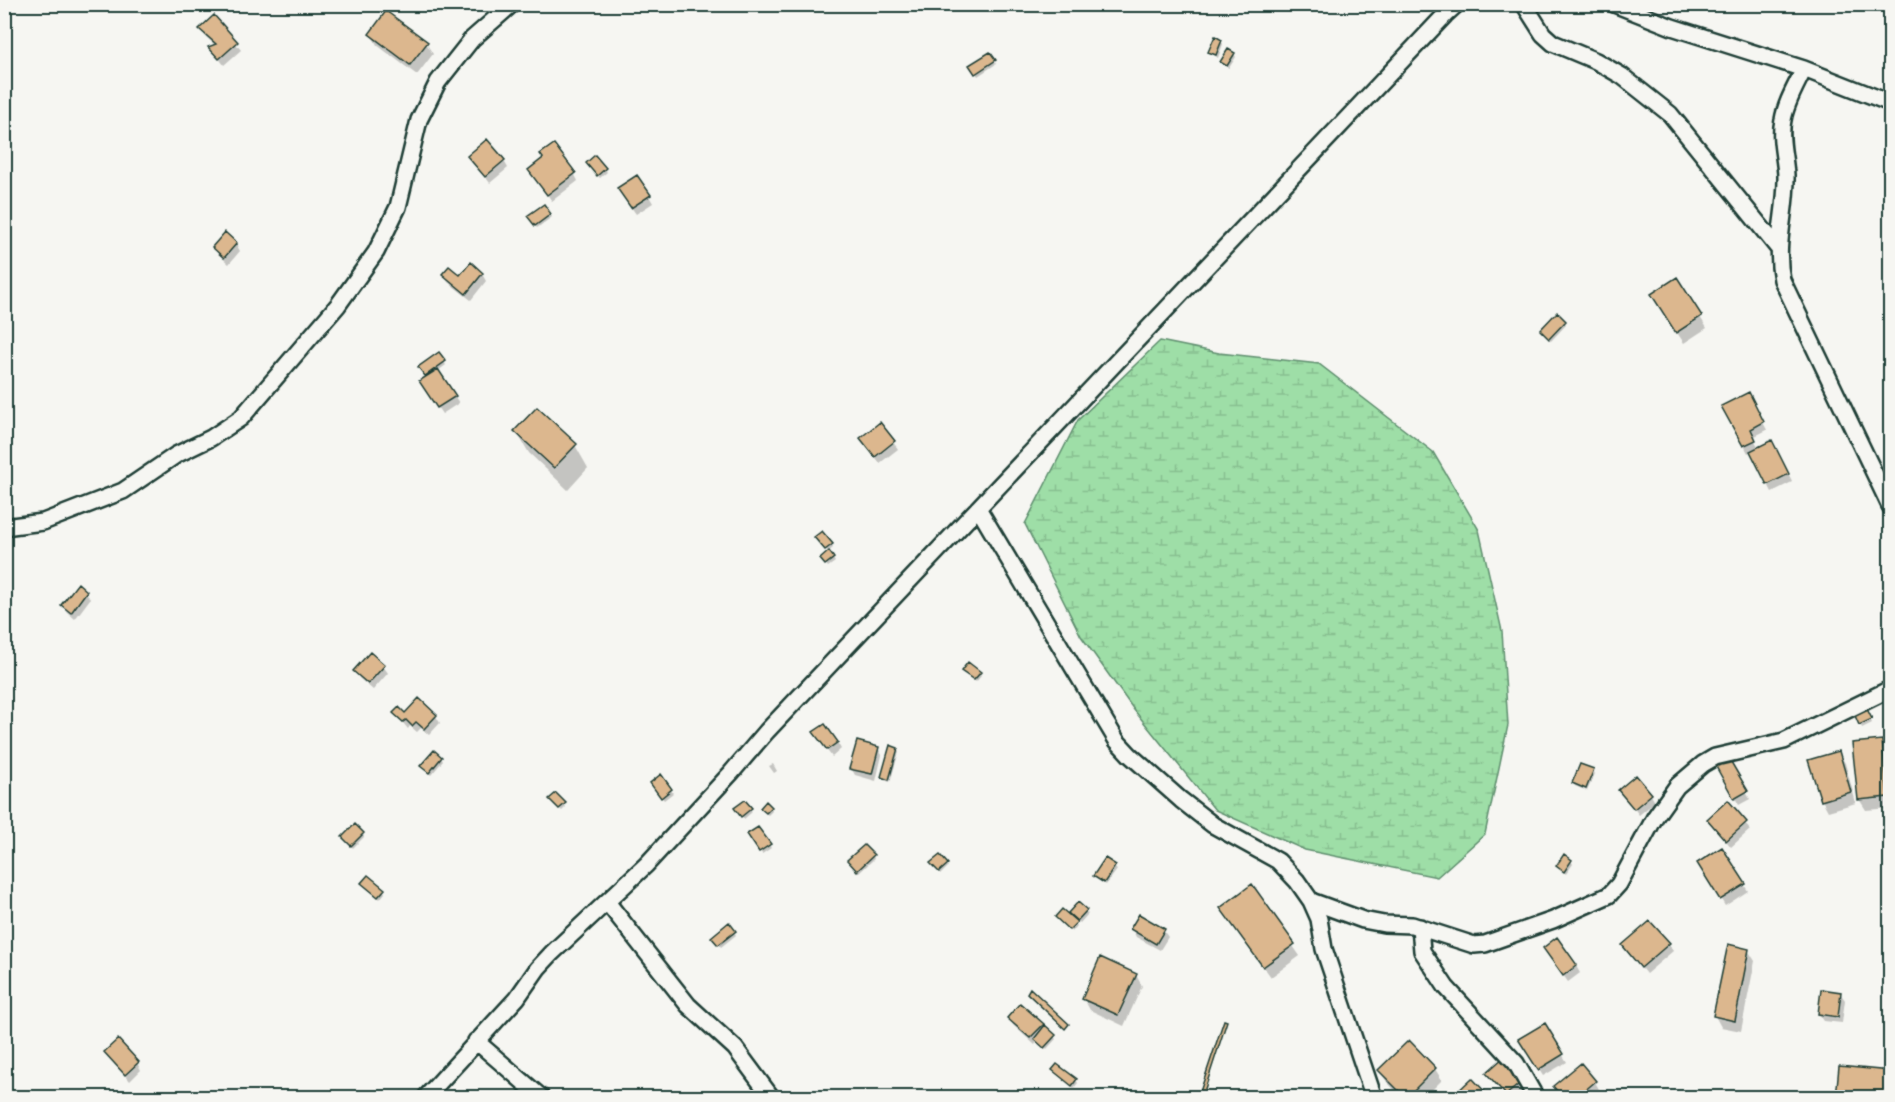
<svg xmlns="http://www.w3.org/2000/svg" width="1895" height="1102" viewBox="0 0 1895 1102" font-family="'Gochi Hand',sans-serif">
	<style>
		.wetland { fill: url(#wetland-marsh); stroke: #5e8e6e; stroke-width: 1.5 }
		.shadow { fill: #0003 }
		.building { fill: #dcb78e; stroke: #1f3d34; stroke-width: 1.5 }
		.lines { fill: none; stroke-linecap: round; stroke-linejoin: round }
		.minor-casing { stroke: #1f3d34; stroke-width: 20 }
		.minor { stroke: #f6f6f2; stroke-width: 15 }
	</style>
	<defs>
		<pattern id="wetland-marsh" width="20" height="14" patternUnits="userSpaceOnUse" patternTransform="scale(1.5)"><rect width="20" height="14" fill="#9edea7"/><path d="M1 5h8M5 5V1M11 12h8M15 12V8" fill="none" stroke="#88bf90"/></pattern>
	</defs>
	<rect width="100%" height="100%" fill="#f6f6f2"/>
	<filter id="ink" filterUnits="userSpaceOnUse"><feTurbulence type="fractalNoise" baseFrequency=".0167" numOctaves="2"/><feDisplacementMap in="SourceGraphic" scale="12" xChannelSelector="R" yChannelSelector="G"/><feConvolveMatrix kernelMatrix="1 2 1 2 8 2 1 2 1" color-interpolation-filters="sRGB"/></filter>
	<g filter="url(#ink)">
		<path class="wetland" d="M 1160,341 L 1219,353 L 1319,364 L 1433,452 L 1479,530 L 1502,631 L 1508,725 L 1485,834 L 1437,877 L 1305,850 L 1215,810 L 1134,710 L 1081,636 L 1025,524 L 1078,420 Z"/>
		<path class="shadow" d="M 214,17 L 241,50 L 224,65 L 211,48 L 216,46 L 205,36 L 201,29 Z
			M 371,34 L 426,43 L 433,54 L 417,75 L 377,45 Z
			M 1221,41 L 1223,44 L 1218,58 L 1210,52 Z
			M 990,54 L 996,64 L 978,76 L 971,66 Z
			M 1234,54 L 1236,57 L 1229,68 L 1223,65 L 1222,62 Z
			M 469,156 L 504,161 L 508,168 L 490,183 Z
			M 589,166 L 605,169 L 607,172 L 600,178 Z
			M 574,173 L 578,181 L 552,201 L 534,177 Z
			M 623,196 L 649,196 L 653,203 L 636,214 Z
			M 544,206 L 552,217 L 537,228 L 529,217 Z
			M 225,234 L 236,244 L 240,251 L 229,264 L 218,254 L 213,247 Z
			M 471,264 L 482,274 L 486,281 L 471,300 L 448,282 L 444,275 L 460,277 Z
			M 1659,306 L 1700,317 L 1707,328 L 1684,343 Z
			M 1565,322 L 1566,325 L 1551,341 L 1543,333 Z
			M 439,354 L 446,365 L 438,371 L 459,403 L 442,414 L 425,389 L 427,378 L 420,368 Z
			M 1752,401 L 1767,430 L 1753,437 L 1759,448 L 1776,449 L 1792,482 L 1772,492 L 1751,451 L 1748,453 L 1724,406 Z
			M 880,424 L 898,449 L 880,463 L 866,445 Z
			M 516,431 L 575,445 L 588,468 L 568,490 L 529,453 Z
			M 818,540 L 831,545 L 833,548 L 828,552 Z
			M 833,559 L 835,562 L 828,567 L 824,562 Z
			M 86,592 L 90,599 L 75,619 L 67,612 L 62,605 Z
			M 383,666 L 388,673 L 373,690 L 359,678 L 355,671 Z
			M 963,671 L 979,673 L 981,676 L 976,682 Z
			M 1864,707 L 1872,723 L 1862,728 L 1855,712 Z
			M 395,713 L 405,716 L 436,716 L 440,723 L 429,735 L 421,728 L 417,732 L 410,726 L 408,729 Z
			M 819,740 L 837,742 L 841,749 L 832,757 Z
			M 1881,742 L 1888,753 L 1890,808 L 1866,810 L 1859,799 Z
			M 878,748 L 882,755 L 876,781 L 855,775 L 851,768 Z
			M 897,749 L 899,752 L 890,782 L 884,780 L 882,777 Z
			M 1838,752 L 1845,763 L 1856,803 L 1828,811 L 1822,800 Z
			M 441,758 L 443,761 L 431,775 L 422,766 Z
			M 1727,758 L 1750,799 L 1739,805 L 1716,764 Z
			M 773,764 L 777,771 L 774,773 L 769,766 Z
			M 1593,771 L 1595,774 L 1587,791 L 1575,786 L 1573,783 Z
			M 661,777 L 673,793 L 664,800 L 653,787 Z
			M 1620,790 L 1651,795 L 1655,802 L 1639,815 Z
			M 551,800 L 564,804 L 566,807 L 562,811 Z
			M 1728,802 L 1750,830 L 1731,847 L 1709,819 Z
			M 761,808 L 771,808 L 772,811 L 768,815 Z
			M 750,809 L 752,812 L 744,819 L 738,811 Z
			M 758,829 L 771,848 L 762,854 L 749,835 Z
			M 363,834 L 364,837 L 353,848 L 343,837 Z
			M 1722,849 L 1748,891 L 1725,906 L 1699,863 Z
			M 873,856 L 874,859 L 859,873 L 851,864 Z
			M 1106,860 L 1117,870 L 1106,885 L 1095,876 Z
			M 1571,861 L 1573,864 L 1566,874 L 1557,866 Z
			M 947,864 L 948,867 L 941,874 L 934,867 Z
			M 363,883 L 383,890 L 385,893 L 380,899 Z
			M 1252,887 L 1300,956 L 1271,977 L 1229,919 Z
			M 1078,904 L 1088,914 L 1080,923 L 1072,916 Z
			M 1057,917 L 1075,923 L 1077,926 L 1072,932 Z
			M 1132,929 L 1163,930 L 1168,937 L 1160,950 L 1136,937 Z
			M 734,932 L 736,935 L 721,947 L 715,940 Z
			M 1669,944 L 1673,951 L 1646,974 L 1624,946 Z
			M 1748,950 L 1755,961 L 1741,1031 L 1721,1027 L 1715,1016 Z
			M 1549,955 L 1576,966 L 1580,973 L 1568,982 Z
			M 1136,975 L 1142,986 L 1124,1026 L 1090,1010 L 1084,999 Z
			M 1840,993 L 1845,1000 L 1842,1023 L 1824,1021 L 1819,1014 Z
			M 1009,1018 L 1042,1024 L 1056,1039 L 1046,1050 L 1037,1042 L 1035,1045 L 1013,1025 Z
			M 1544,1025 L 1567,1062 L 1543,1076 L 1520,1040 Z
			M 106,1052 L 137,1063 L 141,1070 L 130,1081 Z
			M 1504,1059 L 1527,1088 L 1516,1098 L 1507,1098 L 1488,1073 Z
			M 1435,1069 L 1442,1080 L 1424,1098 L 1402,1098 L 1387,1082 L 1380,1071 Z
			M 1053,1070 L 1076,1080 L 1078,1083 L 1074,1088 Z
			M 1595,1082 L 1599,1089 L 1589,1098 L 1563,1098 Z"/>
		<path class="building" d="M 386,11 L 428,42 L 410,65 L 369,34 Z
			M 214,15 L 238,42 L 219,59 L 208,47 L 216,44 L 199,29 Z
			M 1215,36 L 1222,40 L 1216,55 L 1208,52 Z
			M 1228,49 L 1235,53 L 1227,66 L 1220,62 Z
			M 990,52 L 996,60 L 975,74 L 969,65 Z
			M 487,139 L 505,160 L 485,177 L 467,156 Z
			M 554,144 L 576,173 L 547,195 L 528,170 L 543,158 L 540,154 Z
			M 595,155 L 606,168 L 597,176 L 586,163 Z
			M 637,175 L 651,195 L 631,208 L 617,188 Z
			M 544,204 L 551,214 L 535,226 L 527,216 Z
			M 225,232 L 237,243 L 224,258 L 212,247 Z
			M 471,262 L 483,273 L 466,294 L 442,274 L 449,266 L 460,275 Z
			M 1677,277 L 1702,316 L 1676,333 L 1651,294 Z
			M 1557,312 L 1566,321 L 1549,339 L 1540,330 Z
			M 439,352 L 446,361 L 425,376 L 418,367 Z
			M 438,369 L 456,396 L 437,408 L 419,381 Z
			M 1749,392 L 1764,422 L 1751,429 L 1756,440 L 1743,446 L 1721,406 Z
			M 537,407 L 577,444 L 554,468 L 514,431 Z
			M 880,422 L 895,441 L 875,457 L 860,438 Z
			M 1772,440 L 1789,474 L 1767,485 L 1750,451 Z
			M 822,531 L 833,544 L 825,550 L 814,537 Z
			M 829,551 L 834,558 L 825,565 L 820,559 Z
			M 78,583 L 87,591 L 71,613 L 61,605 Z
			M 370,652 L 385,665 L 368,684 L 353,671 Z
			M 968,662 L 981,672 L 974,680 L 961,671 Z
			M 419,698 L 437,715 L 424,729 L 416,722 L 412,726 L 406,720 L 403,722 L 393,713 L 399,707 L 405,713 Z
			M 1865,705 L 1872,719 L 1859,725 L 1853,711 Z
			M 825,724 L 838,742 L 827,750 L 813,732 Z
			M 1882,740 L 1888,797 L 1858,800 L 1852,743 Z
			M 857,741 L 879,747 L 872,774 L 849,769 Z
			M 890,745 L 898,748 L 889,780 L 881,777 Z
			M 434,750 L 442,757 L 429,773 L 420,766 Z
			M 1839,751 L 1851,792 L 1821,801 L 1808,760 Z
			M 1727,755 L 1748,791 L 1734,799 L 1714,763 Z
			M 1580,764 L 1594,769 L 1586,789 L 1572,783 Z
			M 661,774 L 672,789 L 661,798 L 650,783 Z
			M 1636,775 L 1652,794 L 1634,809 L 1618,790 Z
			M 556,793 L 566,803 L 559,809 L 549,799 Z
			M 745,800 L 752,808 L 741,817 L 734,808 Z
			M 1728,800 L 1747,822 L 1726,841 L 1707,819 Z
			M 766,801 L 772,807 L 766,813 L 760,808 Z
			M 355,824 L 364,833 L 351,846 L 342,837 Z
			M 758,827 L 771,844 L 759,852 L 747,834 Z
			M 864,845 L 874,855 L 857,871 L 847,860 Z
			M 1722,847 L 1746,884 L 1720,900 L 1697,863 Z
			M 1564,854 L 1572,860 L 1564,872 L 1556,866 Z
			M 940,855 L 948,864 L 939,872 L 930,863 Z
			M 1105,858 L 1116,865 L 1104,883 L 1093,876 Z
			M 368,875 L 385,889 L 378,897 L 361,883 Z
			M 1252,884 L 1295,944 L 1263,967 L 1220,908 Z
			M 1078,902 L 1087,910 L 1077,921 L 1068,913 Z
			M 1062,909 L 1077,922 L 1069,930 L 1055,917 Z
			M 1139,914 L 1165,929 L 1156,944 L 1130,929 Z
			M 1650,921 L 1670,943 L 1641,968 L 1622,945 Z
			M 729,922 L 736,931 L 718,945 L 711,937 Z
			M 1557,937 L 1577,965 L 1563,976 L 1543,948 Z
			M 1728,944 L 1749,949 L 1735,1021 L 1713,1016 Z
			M 1100,957 L 1137,974 L 1118,1015 L 1082,999 Z
			M 1030,988 L 1069,1024 L 1065,1029 L 1027,993 Z
			M 1821,989 L 1841,992 L 1838,1017 L 1818,1014 Z
			M 1020,1003 L 1044,1024 L 1030,1038 L 1007,1018 Z
			M 1224,1020 L 1227,1021 L 1202,1098 L 1198,1098 Z
			M 1545,1023 L 1564,1054 L 1538,1070 L 1518,1039 Z
			M 1045,1025 L 1056,1035 L 1044,1048 L 1034,1039 Z
			M 118,1039 L 139,1062 L 125,1075 L 104,1052 Z
			M 1409,1040 L 1436,1068 L 1406,1098 L 1378,1070 Z
			M 1504,1057 L 1524,1080 L 1506,1095 L 1486,1073 Z
			M 1581,1063 L 1596,1081 L 1576,1098 L 1563,1098 L 1553,1086 Z
			M 1057,1064 L 1077,1079 L 1072,1086 L 1052,1070 Z
			M 1839,1066 L 1890,1071 L 1890,1098 L 1836,1098 Z
			M 1472,1078 L 1491,1098 L 1455,1098 L 1453,1096 Z"/>
		<g class="lines">
			<g class="minor-casing">
				<path id="minor" d="M 1524,4 L 1543,34 L 1553,43 L 1596,61 L 1622,76 L 1670,114 L 1778,248
					M 1614,4 L 1672,27 L 1804,69 L 1890,103
					M 1804,69 C 1796,86 1786,102 1783,120 C 1779,139 1785,156 1786,175 C 1787,212 1774,243 1782,280 L 1890,506
					M 978,508 L 1117,741 L 1130,755 L 1181,800 L 1213,825 L 1278,861 L 1297,881 L 1311,901 L 1319,919 L 1324,949 L 1374,1098
					M 4,527 L 43,522 L 123,491 L 176,455 L 211,438 L 241,418 L 338,305 L 376,252 L 398,207 L 419,120 L 438,82 L 472,39 L 512,4
					M 1311,901 L 1363,920 L 1384,924 L 1412,925 L 1474,945 L 1485,944 L 1553,920 L 1609,895 L 1619,884 L 1655,817 L 1677,786 L 1703,764 L 1715,757 L 1784,741 L 1890,689
					M 607,902 L 688,1005 L 735,1048 L 772,1098
					M 1420,927 L 1422,951 L 1446,987 L 1516,1063 L 1536,1098
					M 476,1041 L 542,1098
					M 425,1098 L 517,998 L 538,968 L 552,953 L 646,865 L 731,773 L 767,731 L 1445,15 L 1457,4"/>
			</g>
			<use href="#minor" class="minor"/>
		</g>
	</g>
	<rect width="1895" height="1102" fill="none" stroke="#f6f6f2" stroke-width="24"/>
	<rect x="12" y="12" width="1871" height="1078" fill="none" stroke="#1f3d34" stroke-width="2" filter="url(#ink)"/>
</svg>
